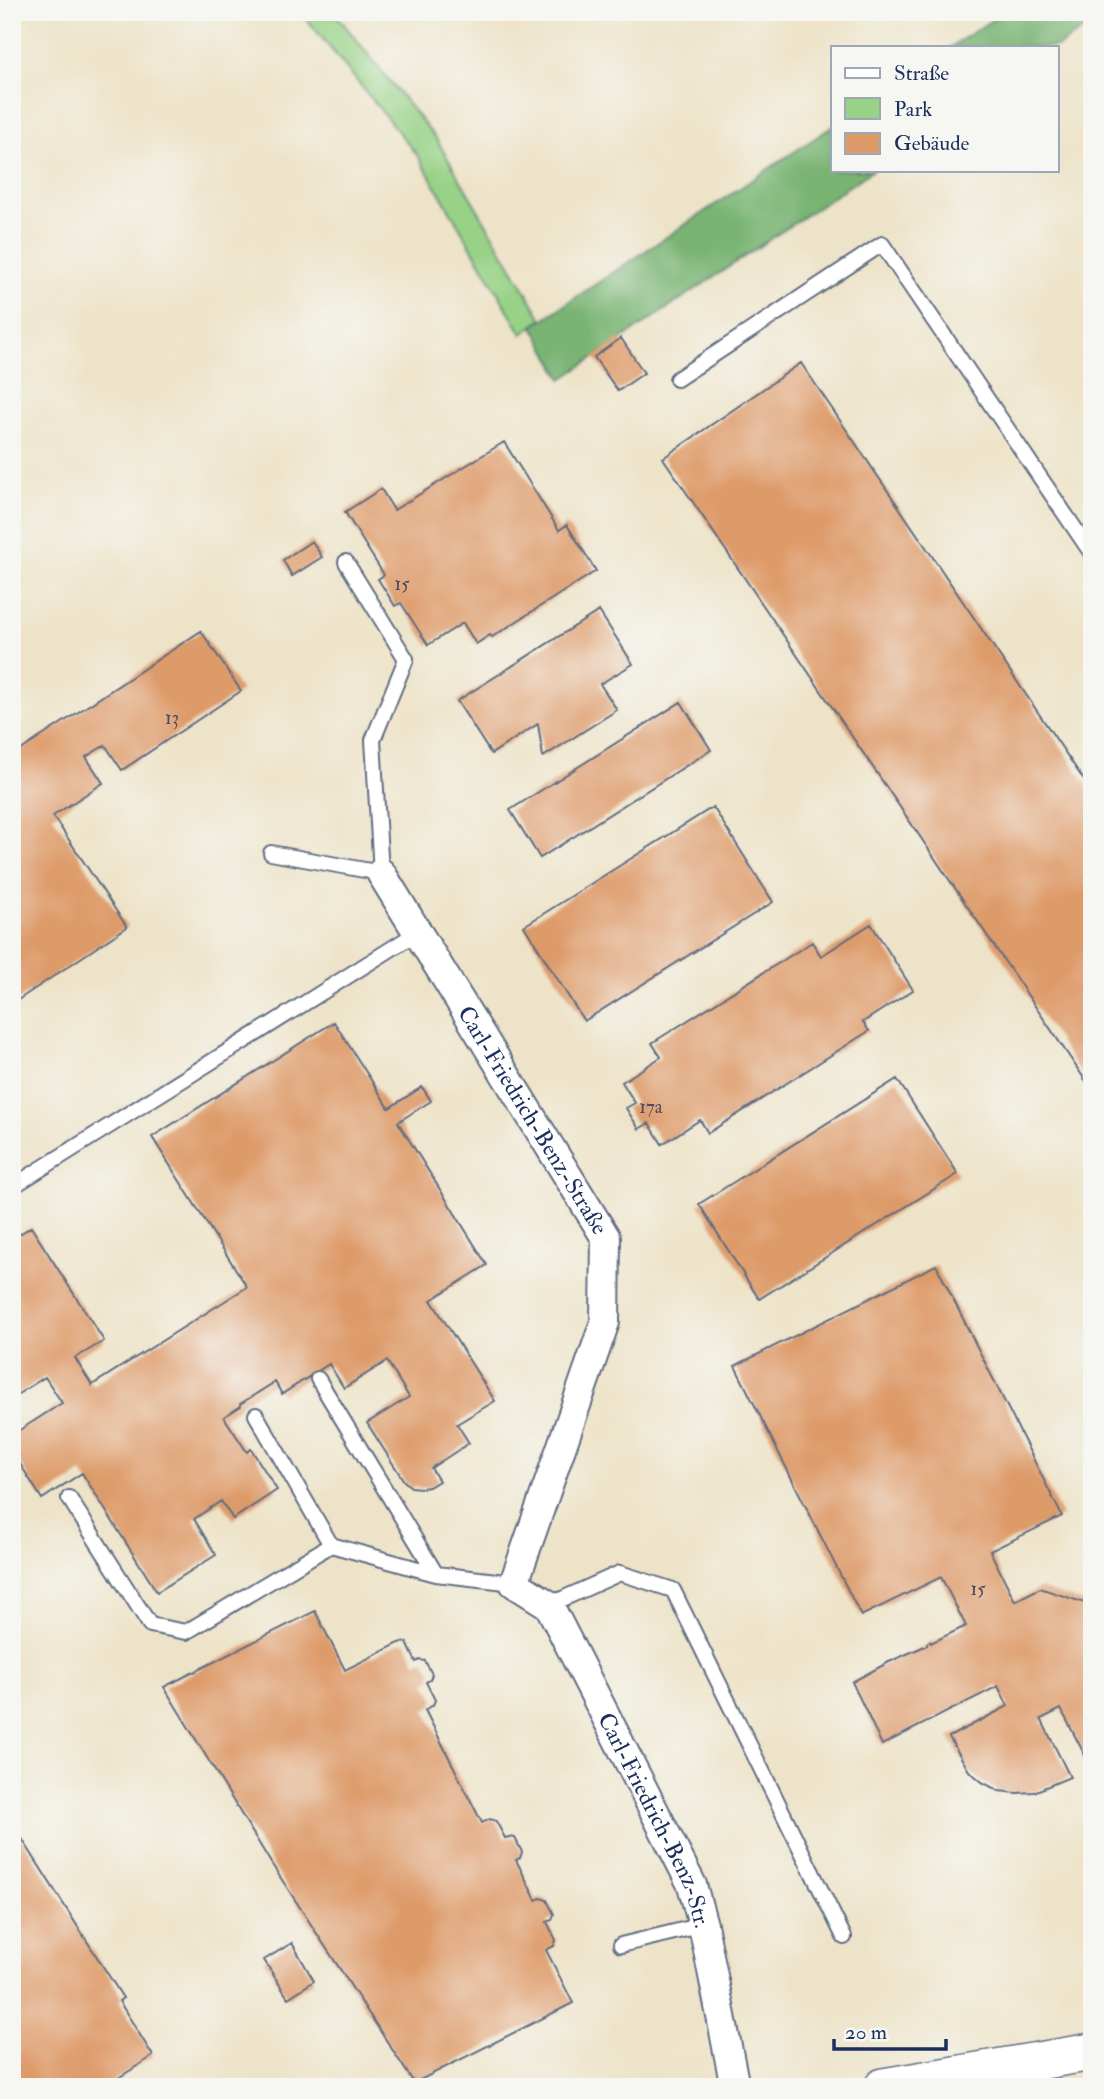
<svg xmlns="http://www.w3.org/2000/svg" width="1104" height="2099" viewBox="0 0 1104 2099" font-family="'IM FELL Double Pica',serif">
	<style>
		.green { fill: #97d286; stroke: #598072; stroke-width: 2 }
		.forest { fill: #79b473; stroke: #4a7268; stroke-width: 2 }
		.building { fill: #de9b6a }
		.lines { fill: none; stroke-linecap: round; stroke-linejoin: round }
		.service-casing { stroke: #646e83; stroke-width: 18 }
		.minor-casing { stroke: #646e83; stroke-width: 32 }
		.tertiary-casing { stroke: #646e83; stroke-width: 40 }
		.service { stroke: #fff; stroke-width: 14 }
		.minor { stroke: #fff; stroke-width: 28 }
		.tertiary { stroke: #fff; stroke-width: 37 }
		.labels { text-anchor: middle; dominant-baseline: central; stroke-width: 6; stroke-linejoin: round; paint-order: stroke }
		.number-label { font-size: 19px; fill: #4c4a61 }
		.street-label { font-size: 23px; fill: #1b2f5e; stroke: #f6f6f2 }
	</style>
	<rect width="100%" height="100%" fill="#f6f6f2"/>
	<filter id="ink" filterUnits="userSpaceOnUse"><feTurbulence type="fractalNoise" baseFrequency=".0143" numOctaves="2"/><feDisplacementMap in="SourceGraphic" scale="14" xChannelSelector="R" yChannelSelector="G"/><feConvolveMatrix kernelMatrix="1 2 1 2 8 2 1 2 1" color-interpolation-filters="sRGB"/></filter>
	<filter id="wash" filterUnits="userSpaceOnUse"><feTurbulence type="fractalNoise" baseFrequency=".00686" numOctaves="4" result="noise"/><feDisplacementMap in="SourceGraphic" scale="28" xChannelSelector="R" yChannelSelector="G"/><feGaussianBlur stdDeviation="1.57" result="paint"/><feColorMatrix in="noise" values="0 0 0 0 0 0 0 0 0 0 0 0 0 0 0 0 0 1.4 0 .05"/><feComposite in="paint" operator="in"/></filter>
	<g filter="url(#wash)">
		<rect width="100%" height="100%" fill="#ede3c8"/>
		<path class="green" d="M 301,12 L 334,12 L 437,140 L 542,319 L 522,334 L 418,156 Z"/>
		<path class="forest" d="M 1004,12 L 1092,12 L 1092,24 L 1057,47 L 951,47 Z
			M 833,126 L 833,170 L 873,170 L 562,379 L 533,326 Z"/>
		<g id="blocks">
			<path class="building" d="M 621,338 L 644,373 L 618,391 L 594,357 Z
				M 801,363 L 1092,792 L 1092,1090 L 663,458 Z
				M 504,442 L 559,530 L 567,525 L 596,571 L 492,637 L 490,635 L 476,644 L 463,623 L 428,645 L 401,603 L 395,606 L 378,579 L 384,575 L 345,512 L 381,489 L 394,510 Z
				M 312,541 L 322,557 L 292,576 L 283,560 Z
				M 599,611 L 633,664 L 600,684 L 617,710 L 543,757 L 538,724 L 491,754 L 457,701 Z
				M 201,631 L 241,691 L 122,770 L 105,745 L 86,757 L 103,783 L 53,816 L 127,927 L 12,1004 L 12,756 Z
				M 681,702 L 711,750 L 540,858 L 510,810 Z
				M 713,807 L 773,902 L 584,1021 L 524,926 Z
				M 871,924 L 913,990 L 863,1022 L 869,1031 L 708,1133 L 700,1120 L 662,1144 L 649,1123 L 639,1129 L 626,1108 L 635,1103 L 622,1082 L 661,1057 L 652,1043 L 812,942 L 821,956 Z
				M 334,1022 L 389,1108 L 422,1087 L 431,1101 L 398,1122 L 487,1265 L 431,1300 L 495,1401 L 457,1424 L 469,1443 L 431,1468 L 439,1481 L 429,1487 L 421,1488 L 411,1487 L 404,1481 L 367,1423 L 409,1397 L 387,1361 L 344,1388 L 329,1364 L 282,1394 L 275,1382 L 240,1404 L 241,1406 L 224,1417 L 247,1452 L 251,1449 L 277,1490 L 233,1519 L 221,1501 L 194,1519 L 216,1555 L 157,1592 L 82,1473 L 42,1499 L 12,1451 L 12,1435 L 62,1403 L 45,1377 L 12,1398 L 12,1239 L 31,1227 L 104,1341 L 75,1358 L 92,1385 L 247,1287 L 152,1137 Z
				M 897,1079 L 958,1174 L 759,1299 L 699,1204 Z
				M 936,1265 L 1062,1516 L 990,1551 L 1015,1601 L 1040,1588 L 1085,1603 L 1092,1616 L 1092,1769 L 1061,1709 L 1041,1719 L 1070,1777 L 1034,1792 L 1016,1793 L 999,1791 L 982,1782 L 969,1771 L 949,1737 L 1008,1706 L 998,1686 L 882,1745 L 852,1682 L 889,1662 L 927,1645 L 927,1643 L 930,1641 L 931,1643 L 966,1626 L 941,1577 L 861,1616 L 735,1366 Z
				M 315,1611 L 345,1670 L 401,1642 L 407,1643 L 416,1662 L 420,1660 L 425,1661 L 432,1674 L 430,1680 L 426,1682 L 435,1700 L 433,1705 L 425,1710 L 482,1823 L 490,1819 L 496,1821 L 505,1838 L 509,1837 L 515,1838 L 522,1852 L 520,1858 L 516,1860 L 536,1900 L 541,1898 L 547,1900 L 554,1914 L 552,1920 L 547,1922 L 556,1940 L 554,1946 L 546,1950 L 573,2003 L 414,2083 L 271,1863 L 164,1687 Z
				M 12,1823 L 123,1998 L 119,2001 L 153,2056 L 104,2087 L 18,2087 L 12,2078 Z
				M 292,1943 L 314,1981 L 288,1998 L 264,1960 Z"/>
		</g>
	</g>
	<g filter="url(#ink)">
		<use href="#blocks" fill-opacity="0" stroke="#646e83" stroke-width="2"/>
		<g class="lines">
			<g class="service-casing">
				<path id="service" d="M 677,379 L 882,244 L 1092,554
					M 271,853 L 381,873 L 373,740 L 406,659 L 346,562
					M 12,1187 L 418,932
					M 318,1379 L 436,1574
					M 256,1415 L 331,1545
					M 69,1498 L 150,1625 L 186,1632 L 331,1545 L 436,1574 L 514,1583
					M 549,1605 L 620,1573 L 673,1590 L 844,1937
					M 621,1945 L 703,1925"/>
			</g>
			<g class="minor-casing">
				<g id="minor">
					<path id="s1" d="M 381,873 L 606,1238 L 605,1322 L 514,1583 L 549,1605 L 692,1885 L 703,1925 L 735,2087"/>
				</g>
			</g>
			<g class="tertiary-casing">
				<path id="tertiary" d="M 883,2087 L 1092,2052"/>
			</g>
			<use href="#service" class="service"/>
			<use href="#minor" class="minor"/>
			<use href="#tertiary" class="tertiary"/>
		</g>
	</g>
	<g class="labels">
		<g class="number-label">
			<text x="402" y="584">15</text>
			<text x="172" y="718">13</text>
			<text x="651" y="1107">17a</text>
			<text x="978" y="1589">15</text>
		</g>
		<g class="street-label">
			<text stroke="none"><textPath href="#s1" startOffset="290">Carl-Friedrich-Benz-Straße</textPath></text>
			<text stroke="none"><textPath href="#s1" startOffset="1071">Carl-Friedrich-Benz-Str.</textPath></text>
		</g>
	</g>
	<rect width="1104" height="2099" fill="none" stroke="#f6f6f2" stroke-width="42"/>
	<rect x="831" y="46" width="228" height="126" fill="#f6f6f2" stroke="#9ea6b7" stroke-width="2"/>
	<rect x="845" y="68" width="35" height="10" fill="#ffffff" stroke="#9ea6b7" stroke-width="2"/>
	<text x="894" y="80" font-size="21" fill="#1b2f5e">Straße</text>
	<rect x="845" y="98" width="35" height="21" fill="#97d286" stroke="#9ea6b7" stroke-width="2"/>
	<text x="894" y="116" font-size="21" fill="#1b2f5e">Park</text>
	<rect x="845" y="133" width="35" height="21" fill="#de9b6a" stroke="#9ea6b7" stroke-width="2"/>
	<text x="894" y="150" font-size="21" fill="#1b2f5e">Gebäude</text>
	<path d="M834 2039v10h112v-10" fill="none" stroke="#1b2f5e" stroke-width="3.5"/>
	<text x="845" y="2039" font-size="21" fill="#1b2f5e" stroke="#f6f6f2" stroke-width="5" paint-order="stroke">20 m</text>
</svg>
